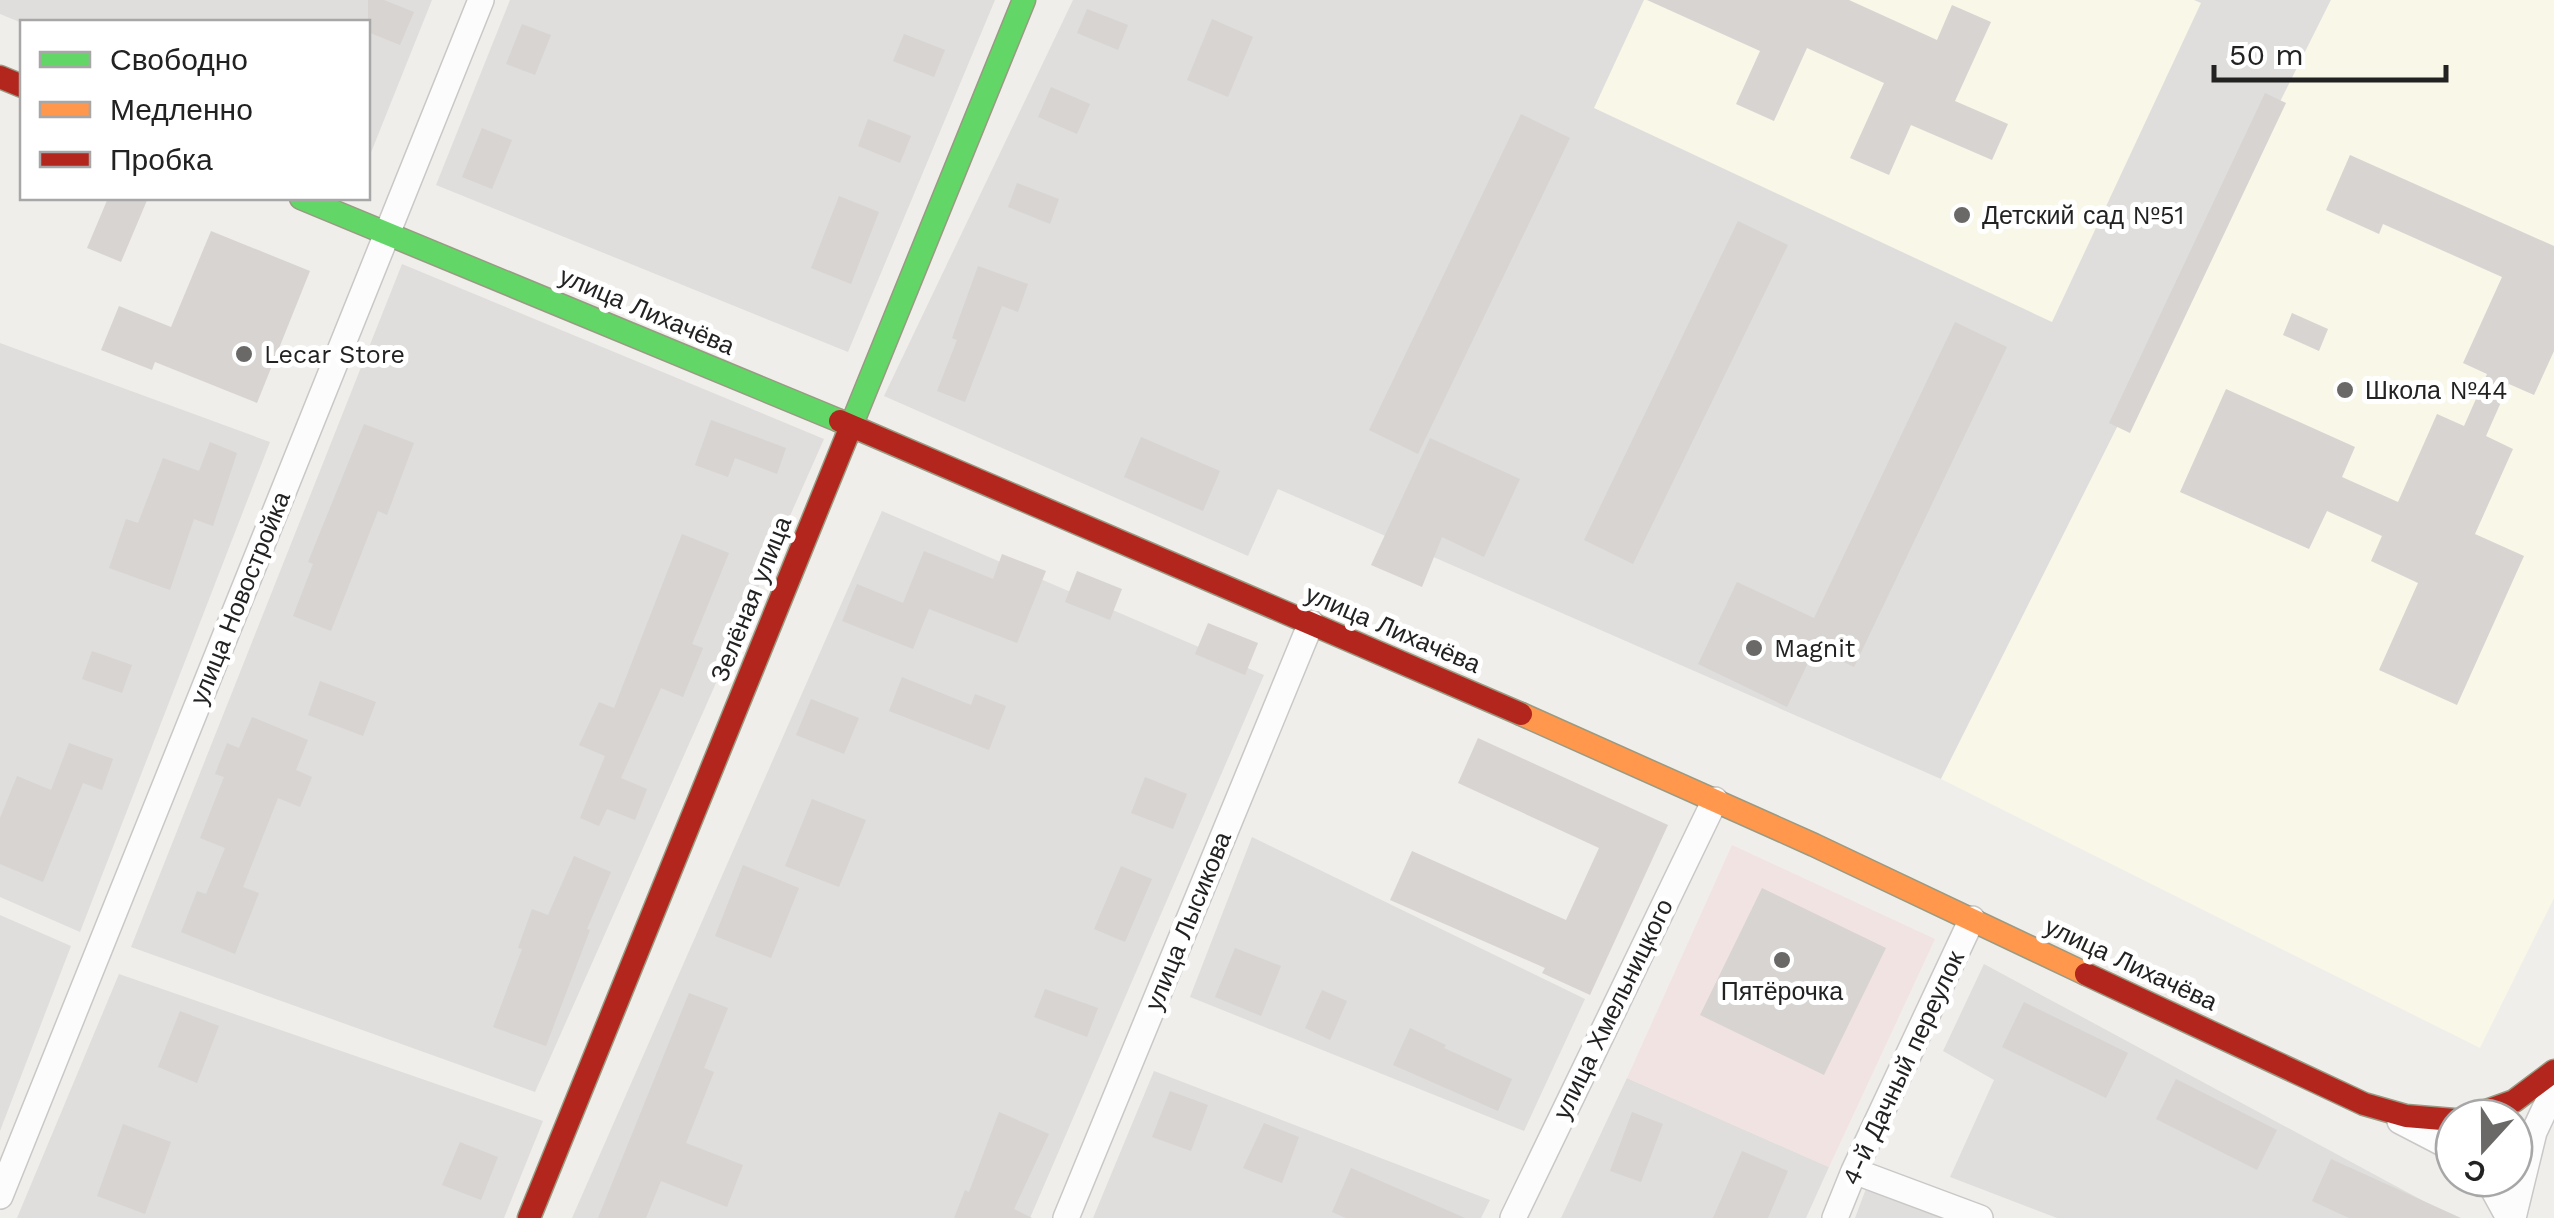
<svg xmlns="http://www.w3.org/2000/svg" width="2554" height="1218" viewBox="0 0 2554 1218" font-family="'Work Sans',sans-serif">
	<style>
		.residential { fill: #dfdedc }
		.commercial { fill: #f1e3e1 }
		.education { fill: #f8f7e8 }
		.building { fill: #d7d4d2 }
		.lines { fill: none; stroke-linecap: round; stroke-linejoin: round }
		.street-casing { stroke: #c9c8c7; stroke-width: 28 }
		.fast-casing { stroke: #999a82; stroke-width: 25 }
		.slow-casing { stroke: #999a82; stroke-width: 25 }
		.jam-casing { stroke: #999a82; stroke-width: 25 }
		.street { stroke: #fdfcfc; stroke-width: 25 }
		.fast { stroke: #63d668; stroke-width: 22 }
		.slow { stroke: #ff974d; stroke-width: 22 }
		.jam { stroke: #b3261e; stroke-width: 22 }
		.poi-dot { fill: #6a6968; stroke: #fff; stroke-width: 4 }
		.labels { text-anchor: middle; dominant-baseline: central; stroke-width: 10; stroke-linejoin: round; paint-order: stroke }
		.poi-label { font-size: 25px; fill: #222; stroke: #fff; text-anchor: start }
		.street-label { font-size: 25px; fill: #222; stroke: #fff }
	</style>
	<rect width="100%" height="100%" fill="#f0eeeb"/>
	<path class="residential" d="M 0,0 L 432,0 L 368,160 L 368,22 L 22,23 L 0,14 Z
		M 510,0 L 995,0 L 848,352 L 436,185 Z
		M 1073,0 L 2331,0 L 1941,779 L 1278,489 L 1248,556 L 884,396 Z
		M 402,264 L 824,439 L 535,1092 L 131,947 Z
		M 0,343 L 270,442 L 80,932 L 0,897 Z
		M 882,511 L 1264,675 L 1030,1218 L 572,1218 Z
		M 1252,837 L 1585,999 L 1524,1131 L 1190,997 Z
		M 0,915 L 71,946 L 0,1131 Z
		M 1984,964 L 2455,1218 L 2057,1218 L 1950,1177 L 1994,1080 L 1943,1051 Z
		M 119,974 L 543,1121 L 504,1218 L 17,1218 Z
		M 1154,1071 L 1490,1200 L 1481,1218 L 1093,1218 Z
		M 1627,1078 L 1829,1167 L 1806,1218 L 1561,1218 Z
		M 1867,1186 L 1953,1218 L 1855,1218 Z"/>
	<path class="commercial" d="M 1732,845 L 1935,939 L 1829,1167 L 1627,1078 Z"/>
	<path class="education" d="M 1644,0 L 2194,0 L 2201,3 L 2052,322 L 1594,108 Z
		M 2331,0 L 2554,0 L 2554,898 L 2480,1048 L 1941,779 Z"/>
	<path class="building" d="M 368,0 L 384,0 L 414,12 L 400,45 L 368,32 Z
		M 1647,0 L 1849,0 L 1937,40 L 1952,5 L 1991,22 L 1955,101 L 2008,124 L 1992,160 L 1911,125 L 1889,175 L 1850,158 L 1884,83 L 1807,48 L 1774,121 L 1736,104 L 1760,51 Z
		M 1087,9 L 1128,25 L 1118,50 L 1077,33 Z
		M 1212,19 L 1253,37 L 1228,97 L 1187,80 Z
		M 522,24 L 551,35 L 535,75 L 506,64 Z
		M 904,34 L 945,50 L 934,77 L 893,61 Z
		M 1051,87 L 1090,104 L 1077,134 L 1038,117 Z
		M 2265,93 L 2286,103 L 2130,433 L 2109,423 Z
		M 1521,114 L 1570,138 L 1418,454 L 1369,430 Z
		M 868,119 L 911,136 L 900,163 L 858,146 Z
		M 482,128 L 512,140 L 492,189 L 462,177 Z
		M 2350,155 L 2554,246 L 2554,351 L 2534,395 L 2509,384 L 2486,436 L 2513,449 L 2475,534 L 2524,556 L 2457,705 L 2379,670 L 2418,583 L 2371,561 L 2382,536 L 2327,511 L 2309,549 L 2180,492 L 2226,389 L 2355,447 L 2342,477 L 2398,502 L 2437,414 L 2464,426 L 2487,374 L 2463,363 L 2502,277 L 2383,224 L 2379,234 L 2326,210 Z
		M 1017,183 L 1059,199 L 1050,224 L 1008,207 Z
		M 839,196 L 879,212 L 851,284 L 811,268 Z
		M 108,198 L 148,198 L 121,262 L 87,248 Z
		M 1738,221 L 1788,245 L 1633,564 L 1584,540 Z
		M 211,231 L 310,271 L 257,403 L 155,362 L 152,370 L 101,350 L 119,306 L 171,327 Z
		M 978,266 L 1028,284 L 1018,312 L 1002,306 L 965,402 L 937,391 L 957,340 L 952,338 Z
		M 2292,313 L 2328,329 L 2319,351 L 2283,335 Z
		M 1955,322 L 2007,347 L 1854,667 L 1815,648 L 1787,707 L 1698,664 L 1737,582 L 1814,618 Z
		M 711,420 L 786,448 L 777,474 L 735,458 L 728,477 L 695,465 Z
		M 364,424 L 414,443 L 387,515 L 378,511 L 331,631 L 293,616 L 313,564 L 308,562 Z
		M 1141,437 L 1220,471 L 1203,511 L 1124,477 Z
		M 1430,438 L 1520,479 L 1484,557 L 1442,537 L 1422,587 L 1371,565 Z
		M 210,442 L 237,453 L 213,526 L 194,519 L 170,590 L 109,568 L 126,519 L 138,523 L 163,458 L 199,471 Z
		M 682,534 L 729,553 L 692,644 L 703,648 L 683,697 L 661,688 L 621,778 L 647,789 L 635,820 L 607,809 L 599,826 L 580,818 L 605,756 L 579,745 L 599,702 L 614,708 Z
		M 924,551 L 993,579 L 1002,554 L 1046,571 L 1017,643 L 929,609 L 913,649 L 842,621 L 857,584 L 903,603 Z
		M 1077,571 L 1122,589 L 1110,620 L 1065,602 Z
		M 1208,623 L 1258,643 L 1245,675 L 1195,654 Z
		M 92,651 L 132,665 L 122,693 L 82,679 Z
		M 902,677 L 971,705 L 975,694 L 1006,706 L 989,750 L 889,711 Z
		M 320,681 L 376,702 L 363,736 L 308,715 Z
		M 811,699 L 859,718 L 844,754 L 796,735 Z
		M 252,717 L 308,740 L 296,770 L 312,777 L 300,807 L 278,798 L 243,887 L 259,893 L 235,954 L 181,932 L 197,891 L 206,894 L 225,848 L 200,838 L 224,777 L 215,774 L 227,743 L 239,748 Z
		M 1478,738 L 1668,825 L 1590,995 L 1542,973 L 1545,968 L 1390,900 L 1412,851 L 1566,920 L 1599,848 L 1458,783 Z
		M 69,743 L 113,759 L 102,790 L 83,783 L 43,882 L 0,864 L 0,818 L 17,776 L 51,790 Z
		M 1145,777 L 1187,794 L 1173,829 L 1131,813 Z
		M 812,799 L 866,820 L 839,887 L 785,866 Z
		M 574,856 L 611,872 L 587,929 L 590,930 L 546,1046 L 493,1027 L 522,949 L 518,948 L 532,909 L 548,915 Z
		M 743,865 L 799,888 L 771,958 L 715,936 Z
		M 1121,866 L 1152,879 L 1125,942 L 1094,929 Z
		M 1762,888 L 1886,948 L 1824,1075 L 1700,1015 Z
		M 1235,948 L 1281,966 L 1261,1016 L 1215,997 Z
		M 1045,989 L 1098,1008 L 1087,1037 L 1034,1017 Z
		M 1322,990 L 1347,1001 L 1330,1040 L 1305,1028 Z
		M 689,993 L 728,1008 L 704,1068 L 714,1072 L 686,1143 L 743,1165 L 727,1207 L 661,1181 L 646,1218 L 598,1218 Z
		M 2024,1002 L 2128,1053 L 2106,1098 L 2002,1047 Z
		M 180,1011 L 219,1026 L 197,1083 L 158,1067 Z
		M 1410,1028 L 1446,1045 L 1444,1048 L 1512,1079 L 1498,1111 L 1393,1065 Z
		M 2176,1079 L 2277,1130 L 2257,1170 L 2156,1119 Z
		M 1170,1091 L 1208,1105 L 1191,1151 L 1152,1137 Z
		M 999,1112 L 1049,1134 L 1014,1209 L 1032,1218 L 954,1218 L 965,1190 L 969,1192 Z
		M 1632,1112 L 1663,1124 L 1641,1182 L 1610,1171 Z
		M 1264,1123 L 1299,1137 L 1282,1183 L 1243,1168 Z
		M 123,1124 L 171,1142 L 145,1214 L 97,1196 Z
		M 460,1142 L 498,1157 L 481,1200 L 442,1185 Z
		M 1742,1151 L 1788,1171 L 1768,1218 L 1713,1218 Z
		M 2331,1159 L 2461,1218 L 2349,1218 L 2312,1201 Z
		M 1351,1168 L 1465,1218 L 1346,1218 L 1332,1212 Z"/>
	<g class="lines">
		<g class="street-casing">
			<path id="street" d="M 2400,1121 L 2454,1149
				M 1854,1171 L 1980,1218
				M 2487,1178 L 2509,1218
				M 0,1196 L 481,0
				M 1066,1218 L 1311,623
				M 1513,1218 L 1715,800
				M 1835,1218 L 1854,1171 L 1972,919
				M 2513,1218 L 2534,1132 L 2554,1089"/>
		</g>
		<g class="fast-casing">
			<path id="fast" d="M 301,198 L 840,421
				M 847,436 L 1024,0"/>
		</g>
		<g class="slow-casing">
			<path id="slow" d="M 1521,714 L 1814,845 L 2086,974"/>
		</g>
		<g class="jam-casing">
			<path id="jam" d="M 0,77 L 22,86
				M 840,421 L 1521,714
				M 2086,974 L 2364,1104 L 2406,1116 L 2454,1120
				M 2467,1118 L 2514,1101 L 2554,1071
				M 529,1218 L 847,436"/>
		</g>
		<use href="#street" class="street"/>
		<use href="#fast" class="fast"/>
		<use href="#slow" class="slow"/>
		<use href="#jam" class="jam"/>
	</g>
	<g class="poi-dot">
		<circle cx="1962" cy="215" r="10"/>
		<circle cx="244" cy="354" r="10"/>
		<circle cx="2345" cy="390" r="10"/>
		<circle cx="1754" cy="648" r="10"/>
		<circle cx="1782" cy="960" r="10"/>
	</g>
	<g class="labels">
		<g class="poi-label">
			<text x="1982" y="215">Детский сад №51</text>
			<text x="264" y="354">Lecar Store</text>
			<text x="2365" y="390">Школа №44</text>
			<text x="1774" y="648">Magnit</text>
			<text x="1782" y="991" text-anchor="middle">Пятёрочка</text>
		</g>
		<g class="street-label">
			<text transform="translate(647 311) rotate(23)">улица Лихачёва</text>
			<text transform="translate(240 598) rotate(-68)">улица Новостройка</text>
			<text transform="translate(751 599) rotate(-68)">Зелёная улица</text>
			<text transform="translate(1393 629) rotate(23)">улица Лихачёва</text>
			<text transform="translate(1188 921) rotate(-68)">улица Лысикова</text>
			<text transform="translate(2131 964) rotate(25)">улица Лихачёва</text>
			<text transform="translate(1613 1009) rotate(-64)">улица Хмельницкого</text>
			<text transform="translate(1903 1068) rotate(-65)">4-й Дачный переулок</text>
		</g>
	</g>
	<rect x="20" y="20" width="350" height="180" fill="#ffffff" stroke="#a7a7a7" stroke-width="2.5"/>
	<rect x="40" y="52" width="50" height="15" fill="#63d668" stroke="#a7a7a7" stroke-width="2.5"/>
	<text x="110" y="70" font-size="30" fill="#222222">Свободно</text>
	<rect x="40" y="102" width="50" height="15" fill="#ff974d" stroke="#a7a7a7" stroke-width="2.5"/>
	<text x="110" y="120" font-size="30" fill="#222222">Медленно</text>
	<rect x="40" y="152" width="50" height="15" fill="#b3261e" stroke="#a7a7a7" stroke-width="2.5"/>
	<text x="110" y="170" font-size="30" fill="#222222">Пробка</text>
	<g transform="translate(2484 1148) rotate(201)"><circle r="48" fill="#ffffff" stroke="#a7a7a7" stroke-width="2.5"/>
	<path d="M0-8L18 38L0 25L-18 38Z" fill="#6a6968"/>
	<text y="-15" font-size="28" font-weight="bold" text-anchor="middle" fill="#222222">С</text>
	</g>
	<path d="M2214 65v15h232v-15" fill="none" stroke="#222222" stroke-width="5"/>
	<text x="2229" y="65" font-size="30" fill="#222222" stroke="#ffffff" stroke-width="8" paint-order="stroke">50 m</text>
</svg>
